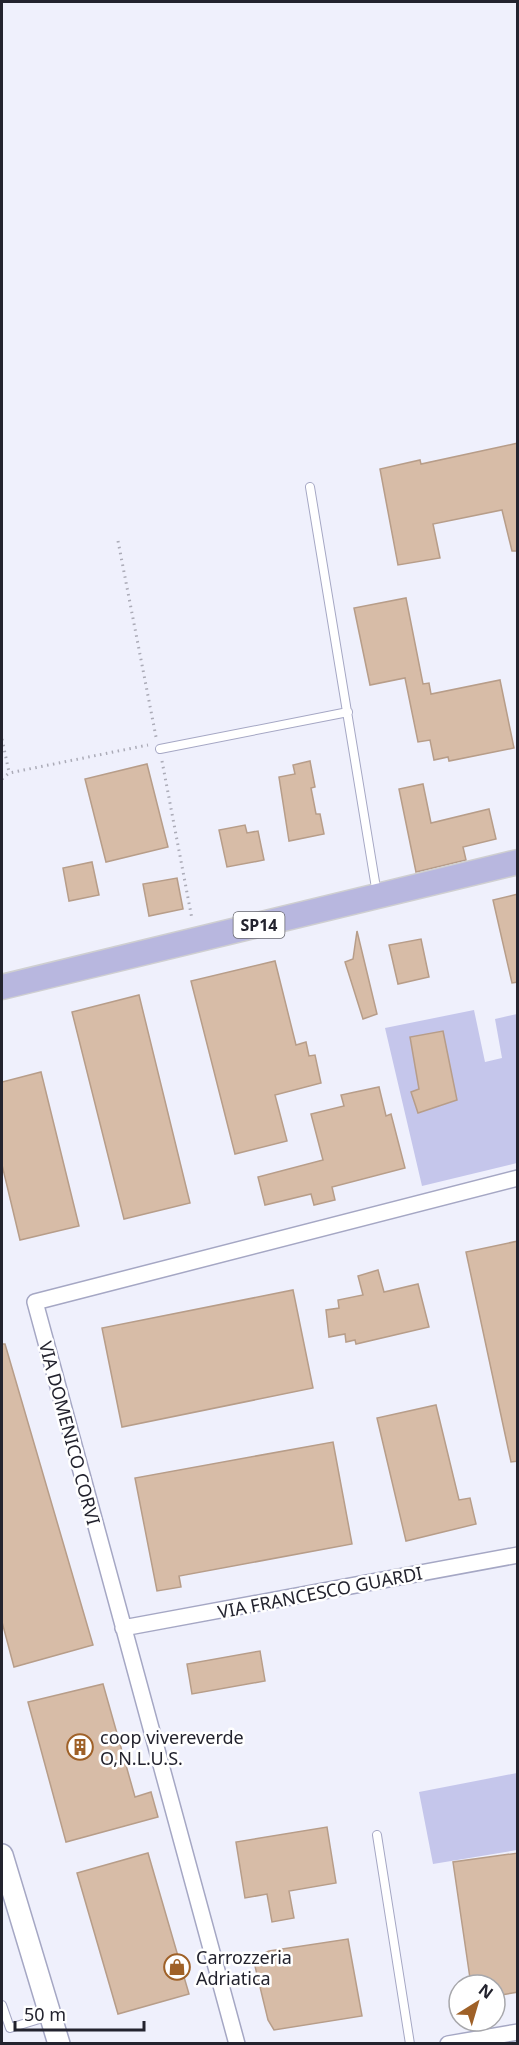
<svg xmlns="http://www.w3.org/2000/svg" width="519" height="2045" viewBox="0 0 519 2045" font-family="'Noto Sans',sans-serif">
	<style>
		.green { fill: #c5c6eb }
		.building { fill: #d7bca7; stroke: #b79d89; stroke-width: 1.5 }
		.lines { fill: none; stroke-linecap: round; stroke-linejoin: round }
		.lane-casing { stroke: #a5a7c4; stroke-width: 10 }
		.street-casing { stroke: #a5a7c4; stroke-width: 18 }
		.secondary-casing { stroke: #a5a7c4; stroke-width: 24 }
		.primary-casing { stroke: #cfcfd1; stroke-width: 27 }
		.path { stroke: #ababb7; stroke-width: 3; stroke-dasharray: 1.5 4.5; stroke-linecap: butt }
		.lane { stroke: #fff; stroke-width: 8 }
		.street { stroke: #fff; stroke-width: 15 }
		.secondary { stroke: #fff; stroke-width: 21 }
		.primary { stroke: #b8b7df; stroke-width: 24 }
		.labels { text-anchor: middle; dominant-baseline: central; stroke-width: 5; stroke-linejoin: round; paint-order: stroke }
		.shield { fill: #fff; stroke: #65656d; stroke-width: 1.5 }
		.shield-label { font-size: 16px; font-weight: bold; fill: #23232e }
		.street-label { font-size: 18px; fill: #23232e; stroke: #fff }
		.poi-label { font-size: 18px; fill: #23232e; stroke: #fff; text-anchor: start }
	</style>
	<rect width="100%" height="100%" fill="#eff0fc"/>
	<path class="green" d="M 474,1010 L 485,1062 L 502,1058 L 495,1019 L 517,1014 L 517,1163 L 422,1186 L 385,1028 Z
		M 517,1773 L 517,1850 L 433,1864 L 419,1792 Z"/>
	<path class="building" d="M 518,443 L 518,551 L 512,551 L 502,510 L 433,524 L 440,558 L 398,565 L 380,469 L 420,460 L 421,464 Z
		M 406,598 L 423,684 L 429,683 L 431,694 L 500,680 L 514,748 L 449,761 L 448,757 L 434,760 L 430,740 L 418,742 L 405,678 L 370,685 L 354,608 Z
		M 310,761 L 315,787 L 311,788 L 316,814 L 320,814 L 324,834 L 289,841 L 279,777 L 295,774 L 293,765 Z
		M 147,764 L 168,847 L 106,862 L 85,779 Z
		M 423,784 L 431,823 L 489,809 L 496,839 L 463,847 L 466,860 L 416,872 L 399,789 Z
		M 245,825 L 247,833 L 258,831 L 264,860 L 227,867 L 219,830 Z
		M 92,862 L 99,895 L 69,901 L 63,868 Z
		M 177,878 L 183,909 L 149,916 L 143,884 Z
		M 518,894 L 518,982 L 512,983 L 493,900 Z
		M 357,931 L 377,1014 L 363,1019 L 345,962 L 353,959 Z
		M 421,939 L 429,977 L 398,984 L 389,945 Z
		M 275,961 L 296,1045 L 306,1042 L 309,1056 L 315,1055 L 321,1083 L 275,1095 L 287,1141 L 235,1154 L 191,981 Z
		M 139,995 L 190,1203 L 124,1219 L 72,1012 Z
		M 443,1031 L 457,1100 L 418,1113 L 411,1092 L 419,1089 L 410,1037 Z
		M 41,1072 L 79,1226 L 20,1240 L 2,1165 L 2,1082 Z
		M 379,1087 L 386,1116 L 391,1114 L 405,1168 L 332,1187 L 335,1200 L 314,1205 L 311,1194 L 265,1205 L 258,1177 L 323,1160 L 311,1114 L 344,1106 L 341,1095 Z
		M 518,1241 L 518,1461 L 511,1462 L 466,1252 Z
		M 378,1270 L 384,1292 L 418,1284 L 429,1327 L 356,1344 L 355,1340 L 346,1342 L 345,1334 L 329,1337 L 326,1310 L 339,1308 L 338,1300 L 363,1295 L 358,1276 Z
		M 293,1290 L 313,1388 L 122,1427 L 102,1328 Z
		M 2,1344 L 5,1344 L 93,1645 L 14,1667 L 2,1622 Z
		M 436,1405 L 459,1500 L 470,1498 L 476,1524 L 406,1541 L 377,1418 Z
		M 333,1442 L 352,1544 L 179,1576 L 181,1587 L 157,1591 L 135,1478 Z
		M 260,1651 L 265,1681 L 192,1694 L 187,1664 Z
		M 103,1684 L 135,1797 L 151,1792 L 158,1817 L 66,1842 L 28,1702 Z
		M 327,1827 L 336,1883 L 289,1891 L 294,1918 L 272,1922 L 267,1894 L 245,1898 L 236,1842 Z
		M 148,1853 L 189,1994 L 118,2014 L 77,1873 Z
		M 518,1853 L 518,1992 L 495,1996 L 495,1985 L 471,1985 L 453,1862 Z
		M 348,1939 L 362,2016 L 274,2030 L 268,2020 L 253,1958 L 269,1951 Z"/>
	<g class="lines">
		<g class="lane-casing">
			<path id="lane" d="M 310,487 L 377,894
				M 160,749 L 348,712
				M 377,1835 L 410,2044
				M 2,2005 L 10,2028 L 49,2016"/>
		</g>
		<g class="street-casing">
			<path id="street" d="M 123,1628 L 518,1555
				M 237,2044 L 35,1302 L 518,1178
				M 448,2044 L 518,2032"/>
		</g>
		<g class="secondary-casing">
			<path id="secondary" d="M 2,1855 L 59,2044"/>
		</g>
		<g class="primary-casing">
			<path id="primary" d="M 2,987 L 518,862"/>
		</g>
		<path class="path" d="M 118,541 L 156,737
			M 2,739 L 9,772
			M 162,761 L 192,919
			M 2,779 L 9,773 L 148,745"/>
		<use href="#lane" class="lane"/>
		<use href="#street" class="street"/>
		<use href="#secondary" class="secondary"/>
		<use href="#primary" class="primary"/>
	</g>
	<defs>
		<g id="building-ring" transform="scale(1.35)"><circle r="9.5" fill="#fff" stroke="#9f6128" stroke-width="1.5"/><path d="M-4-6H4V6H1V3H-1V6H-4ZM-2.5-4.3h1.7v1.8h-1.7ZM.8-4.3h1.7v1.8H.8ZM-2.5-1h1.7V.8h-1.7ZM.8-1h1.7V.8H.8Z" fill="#9f6128"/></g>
		<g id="shop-ring" transform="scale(1.35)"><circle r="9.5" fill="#fff" stroke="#9f6128" stroke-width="1.5"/><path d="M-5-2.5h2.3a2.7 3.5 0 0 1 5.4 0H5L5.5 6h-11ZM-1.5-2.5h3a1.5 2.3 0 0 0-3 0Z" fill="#9f6128"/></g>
	</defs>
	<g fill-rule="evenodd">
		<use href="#building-ring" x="80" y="1747"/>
		<use href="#shop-ring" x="177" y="1967"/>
	</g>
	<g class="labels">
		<rect class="shield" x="233.5" y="912" width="51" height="26" rx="4.5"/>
		<g class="shield-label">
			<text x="259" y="925">SP14</text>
		</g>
		<g class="street-label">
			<text transform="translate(70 1433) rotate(75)">VIA DOMENICO CORVI</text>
			<text transform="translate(320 1592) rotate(-11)">VIA FRANCESCO GUARDI</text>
		</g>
		<g class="poi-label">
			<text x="100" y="1737">coop vivereverde<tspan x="100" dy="21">O,N.L.U.S.</tspan></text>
			<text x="196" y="1957">Carrozzeria<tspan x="196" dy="21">Adriatica</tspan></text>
		</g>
	</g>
	<rect width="519" height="2045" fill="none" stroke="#23232e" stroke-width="6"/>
	<g transform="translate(477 2003) rotate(37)"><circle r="28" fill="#ffffff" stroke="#a7a7ab" stroke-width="1.5"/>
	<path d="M0-4.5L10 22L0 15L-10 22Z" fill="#9f6128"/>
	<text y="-9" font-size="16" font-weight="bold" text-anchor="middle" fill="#23232e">N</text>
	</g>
	<path d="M15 2021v9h129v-9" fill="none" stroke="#23232e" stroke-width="3"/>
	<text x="24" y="2021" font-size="18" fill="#23232e" stroke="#ffffff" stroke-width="4.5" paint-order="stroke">50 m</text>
</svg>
